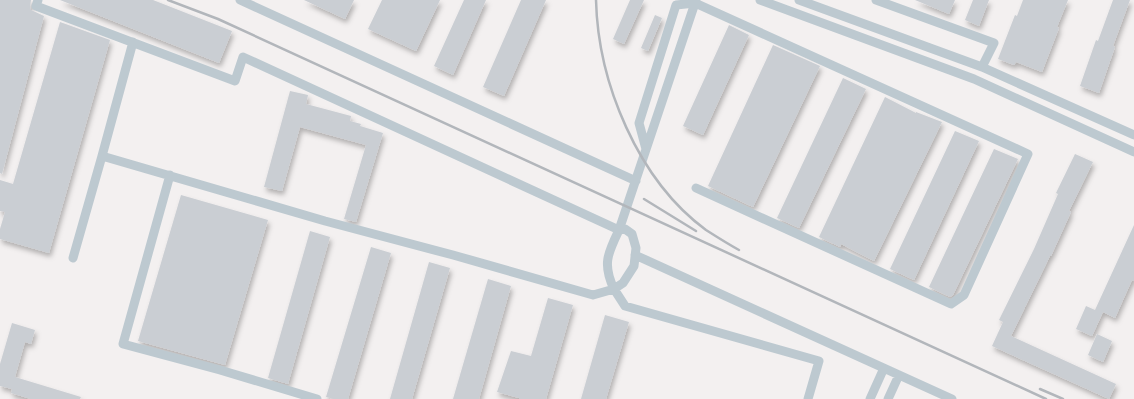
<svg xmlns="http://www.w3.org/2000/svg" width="1134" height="399" viewBox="0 0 1134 399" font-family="'DejaVu Sans',sans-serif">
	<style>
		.building { fill: #caced3; filter: url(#shadow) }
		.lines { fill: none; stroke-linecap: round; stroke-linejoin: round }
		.minor { stroke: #bdc9d0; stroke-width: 9 }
		.rail { stroke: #b2b6bb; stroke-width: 2.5 }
	</style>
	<defs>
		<filter id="shadow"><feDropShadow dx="2" dy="4" stdDeviation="2.5" flood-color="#0004"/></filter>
	</defs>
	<rect width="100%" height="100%" fill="#f3f0f0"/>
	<path class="building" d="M 0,0 L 31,0 L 30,7 L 31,10 L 44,16 L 2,174 L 0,173 Z
		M 60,0 L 153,0 L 232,31 L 219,63 Z
		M 304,0 L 354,0 L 345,19 Z
		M 382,0 L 440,0 L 416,51 L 368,29 Z
		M 464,0 L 486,0 L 453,75 L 434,66 Z
		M 521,0 L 546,0 L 504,96 L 483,87 Z
		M 630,0 L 644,0 L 624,44 L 613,39 Z
		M 915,0 L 955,0 L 949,14 Z
		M 973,0 L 989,0 L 979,26 L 965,20 Z
		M 1023,0 L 1068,0 L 1057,27 L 1059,28 L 1042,72 L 1016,62 L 1014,65 L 998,59 L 1015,15 L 1017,16 Z
		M 1113,0 L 1130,0 L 1113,46 L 1115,47 L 1099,93 L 1080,86 L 1096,40 L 1098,41 Z
		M 655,15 L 662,18 L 648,51 L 641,48 Z
		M 60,22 L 110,40 L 49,253 L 0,239 L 0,229 L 5,212 L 0,211 L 0,180 L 13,184 Z
		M 729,25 L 749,35 L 703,135 L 683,126 Z
		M 773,45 L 820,66 L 753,207 L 708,186 Z
		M 843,78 L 866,89 L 799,228 L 777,218 Z
		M 290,91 L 308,95 L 306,104 L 351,116 L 350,121 L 361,124 L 360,126 L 383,133 L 356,222 L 344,219 L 366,145 L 300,127 L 282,191 L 264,187 Z
		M 885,97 L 916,113 L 916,112 L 942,122 L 874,261 L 841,244 L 840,247 L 819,237 Z
		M 955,131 L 979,141 L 914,280 L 890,269 Z
		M 994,149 L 1018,159 L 953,295 L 950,297 L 929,287 Z
		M 1075,154 L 1093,162 L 1069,211 L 1071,212 L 1051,256 L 1050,256 L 1011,336 L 1116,384 L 1109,399 L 992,346 L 1003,322 L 999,320 L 1034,249 L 1058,194 L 1056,193 Z
		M 181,195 L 268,220 L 225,365 L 138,341 Z
		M 1134,225 L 1134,281 L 1132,280 L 1115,318 L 1103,312 L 1092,336 L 1076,329 L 1086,306 L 1095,310 Z
		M 310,231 L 330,237 L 288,384 L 268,378 Z
		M 371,247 L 391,253 L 348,399 L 334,399 L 326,397 Z
		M 429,262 L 450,268 L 412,399 L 390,399 Z
		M 488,279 L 511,286 L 479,399 L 453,399 Z
		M 548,298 L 573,305 L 546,399 L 519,399 L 519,398 L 497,392 L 511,351 L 531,356 Z
		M 605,315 L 629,322 L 606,399 L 581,399 Z
		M 12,323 L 35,330 L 31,344 L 25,342 L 15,377 L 81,397 L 80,399 L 31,399 L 11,393 L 12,389 L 0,386 L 0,364 Z
		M 1097,334 L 1112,341 L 1103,362 L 1088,355 Z"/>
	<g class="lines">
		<path class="minor" d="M 38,0 L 36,6 L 235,81 L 243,57 L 619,230 L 625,229 L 632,234 L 636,248 L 634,266 L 623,283 L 614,289 C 602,264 608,253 619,230 L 696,0
			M 240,0 L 636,181
			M 760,0 L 974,79 L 1134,152
			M 799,0 L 982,67 L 1134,135
			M 876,0 L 994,43 L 982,67
			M 133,42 L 102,156 L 325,221 L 453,255 L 593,295 L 614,289 L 625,306 L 819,361 L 808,399
			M 646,149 L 639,123 L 676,5 L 695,3 L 1028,154 L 964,295 L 951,304 L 696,188
			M 170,175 L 123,344 L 220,370 L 317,399
			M 635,255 L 952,399
			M 73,258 L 102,156
			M 870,399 L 884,368
			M 888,399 L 899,375"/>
		<path class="rail" d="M 168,0 L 218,19 L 1046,399
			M 596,0 C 598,83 638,180 706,230 C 717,237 728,244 739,250
			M 644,199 L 696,231
			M 1040,389 L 1063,399"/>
	</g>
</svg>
